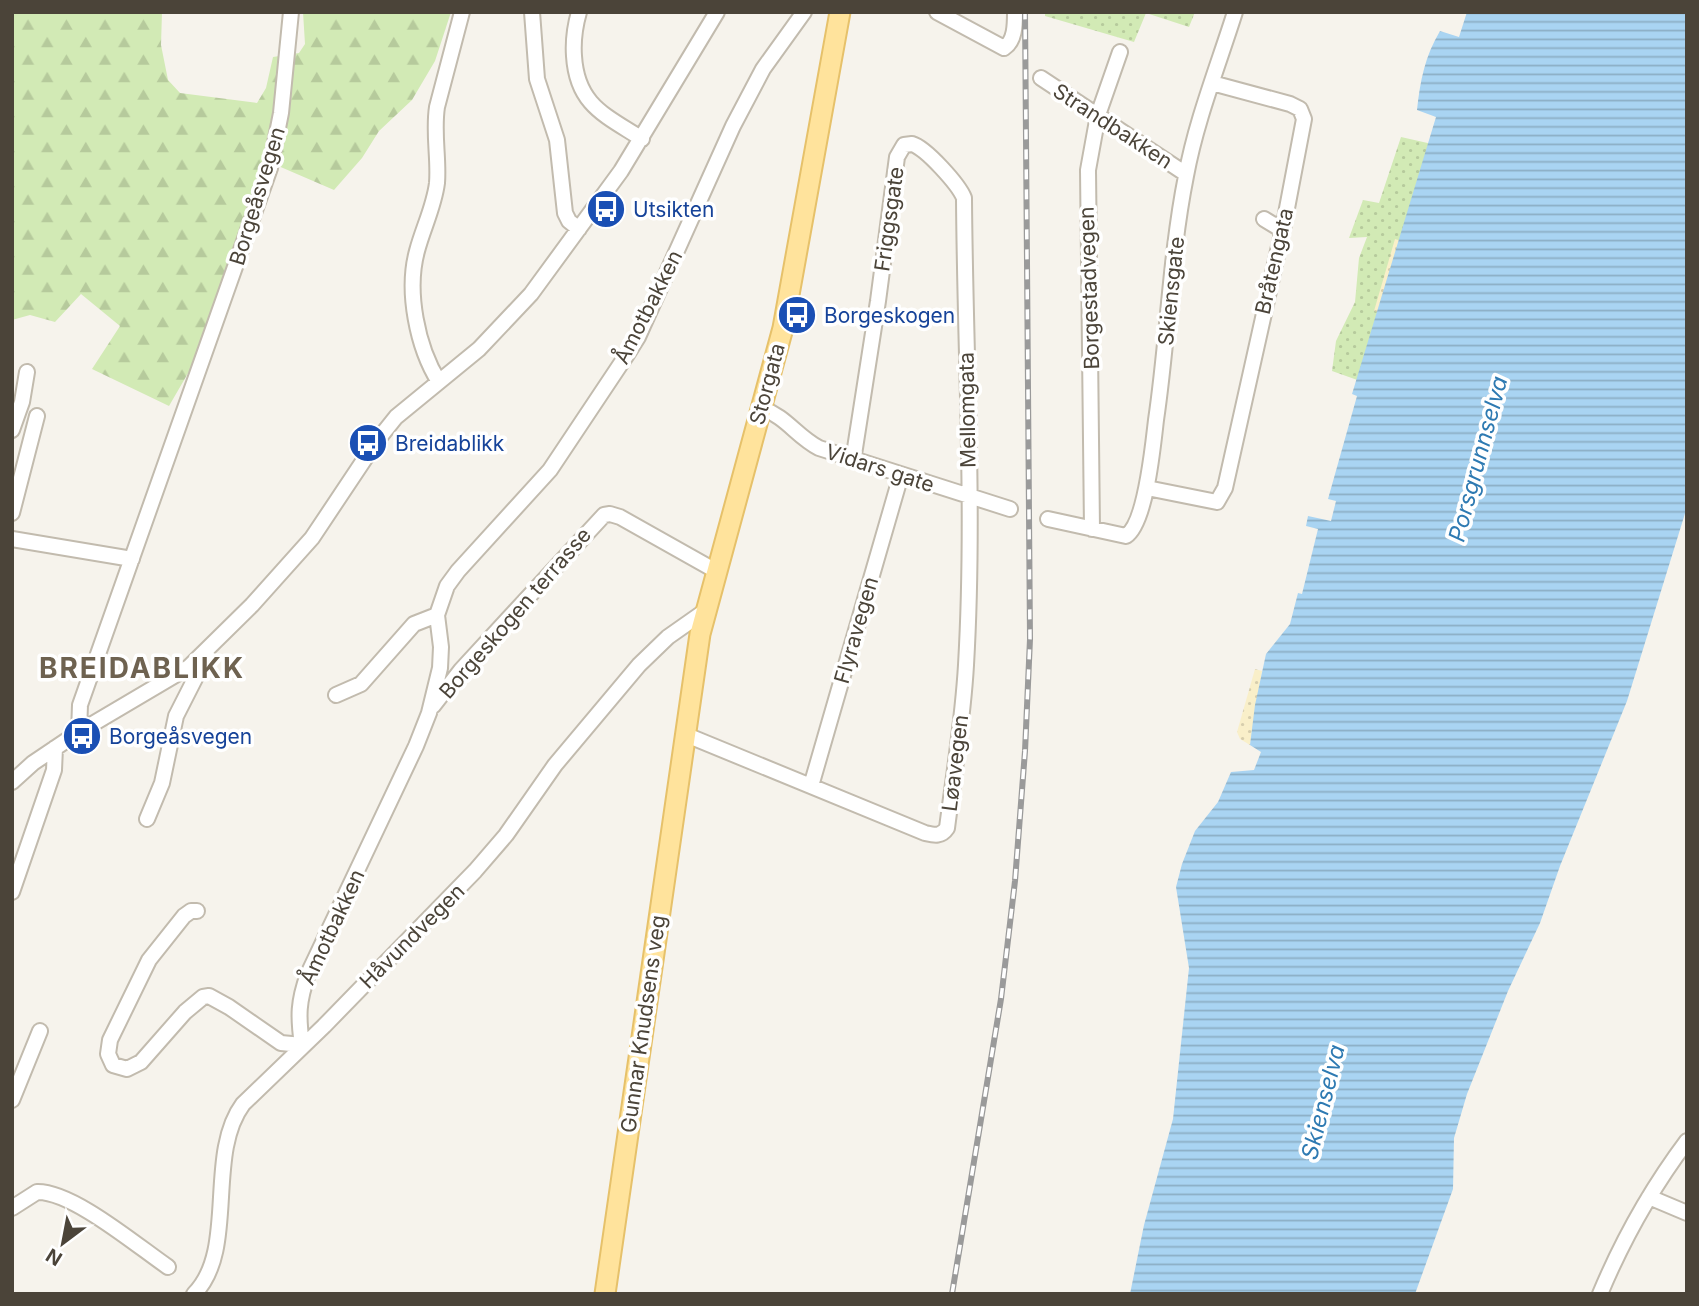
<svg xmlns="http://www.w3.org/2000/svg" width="1699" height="1306" viewBox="0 0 1699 1306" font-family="Inter,sans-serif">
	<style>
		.green { fill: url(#green-dots) }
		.forest { fill: url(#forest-firs) }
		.sand { fill: url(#sand-dots) }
		.water { fill: url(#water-rules) }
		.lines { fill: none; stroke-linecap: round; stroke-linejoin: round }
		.minor-casing { stroke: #c2bbae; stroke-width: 18 }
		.major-casing { stroke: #e6c16a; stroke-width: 23 }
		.minor { stroke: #fff; stroke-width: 14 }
		.major { stroke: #ffe39c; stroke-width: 19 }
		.rail-casing { stroke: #9a9a9a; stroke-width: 6 }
		.rail { stroke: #fff; stroke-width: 3.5; stroke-dasharray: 10; stroke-linecap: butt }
		.labels { text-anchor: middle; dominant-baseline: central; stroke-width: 7; stroke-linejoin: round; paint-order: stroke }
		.street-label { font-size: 21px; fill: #4b4439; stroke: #fff }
		.transit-label { font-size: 21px; fill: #164399; stroke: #fff; text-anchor: start }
		.water-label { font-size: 23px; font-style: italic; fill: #2e7ab2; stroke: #fff }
		.district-label { font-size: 28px; font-weight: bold; letter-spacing: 2px; fill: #6e6250; stroke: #fff }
	</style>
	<defs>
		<pattern id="green-dots" width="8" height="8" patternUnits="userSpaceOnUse" patternTransform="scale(1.75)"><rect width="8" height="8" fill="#d2eab5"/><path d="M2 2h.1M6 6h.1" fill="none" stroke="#b6ca9c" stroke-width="1.8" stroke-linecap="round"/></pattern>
		<pattern id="forest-firs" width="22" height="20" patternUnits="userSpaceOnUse" patternTransform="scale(1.75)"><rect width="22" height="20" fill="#d2eab5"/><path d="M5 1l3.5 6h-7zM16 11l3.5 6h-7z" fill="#b6ca9c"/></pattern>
		<pattern id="sand-dots" width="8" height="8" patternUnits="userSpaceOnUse" patternTransform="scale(1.75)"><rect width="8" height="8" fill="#f9efc9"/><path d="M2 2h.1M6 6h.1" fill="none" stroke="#d7cead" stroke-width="1.8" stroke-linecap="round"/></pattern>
		<pattern id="water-rules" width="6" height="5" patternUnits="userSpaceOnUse" patternTransform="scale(1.75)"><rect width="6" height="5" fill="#a9d4f2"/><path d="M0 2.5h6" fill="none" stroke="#8caec5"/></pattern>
	</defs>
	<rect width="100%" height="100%" fill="#f6f3ec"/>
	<path class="green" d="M 1045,12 L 1195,12 L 1189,27 L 1146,13 L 1134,42 L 1045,16 Z
		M 1401,137 L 1432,144 L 1363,382 L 1332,371 L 1336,341 L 1355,302 L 1359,258 L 1367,237 L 1349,238 L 1363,200 L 1379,203 Z"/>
	<path class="forest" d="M 12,12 L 162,12 L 161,45 L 168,80 L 180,93 L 257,103 L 266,88 L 273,57 L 299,53 L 305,44 L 303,12 L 451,12 L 435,61 L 412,100 L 379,131 L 362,158 L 334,190 L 276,165 L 198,356 L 169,406 L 92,369 L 120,326 L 81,294 L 55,322 L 30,315 L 12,320 Z"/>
	<path class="sand" d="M 1395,239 L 1415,245 L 1398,317 L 1374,311 Z
		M 1255,669 L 1262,671 L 1250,745 L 1240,739 L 1237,732 Z"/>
	<path class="water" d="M 1467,12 L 1687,12 L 1687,507 L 1627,701 L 1560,866 L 1540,923 L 1508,991 L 1467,1094 L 1454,1138 L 1453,1189 L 1415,1294 L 1130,1294 L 1144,1225 L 1173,1119 L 1189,968 L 1176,887 L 1182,864 L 1195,831 L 1218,802 L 1231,772 L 1254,770 L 1261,752 L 1250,745 L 1255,705 L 1266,654 L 1290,624 L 1298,593 L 1302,594 L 1318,529 L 1306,526 L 1308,516 L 1331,521 L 1336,501 L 1328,499 L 1357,396 L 1352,394 L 1436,117 L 1417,110 C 1420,81 1425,56 1440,31 L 1459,37 Z"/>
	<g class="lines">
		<g class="minor-casing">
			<path id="minor" d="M 532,12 L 537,79 L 557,140 L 565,213 L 569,221 L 579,229
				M 579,12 C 575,26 573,42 574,56 C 577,105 605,115 642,139
				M 937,12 L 1004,48 C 1015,41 1015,25 1015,12
				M 1041,78 L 1186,174
				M 1264,219 L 1282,230
				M 439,382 C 417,347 406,291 417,251 C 423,228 434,207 437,183 C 439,158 433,133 437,107 L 462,12
				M 761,408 C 787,417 796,436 819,448 L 1010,509
				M 12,430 L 22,402 L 27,372
				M 1147,488 L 1217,502 L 1225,488 L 1284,224 L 1304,119 L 1300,109 L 1290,104 L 1212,83
				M 12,513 L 37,416
				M 1048,519 L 1126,536 C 1146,523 1153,445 1156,420 C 1168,339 1170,256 1186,176 C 1196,121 1218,66 1235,12
				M 1092,529 L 1088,170 L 1098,115 L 1120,52
				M 12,539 L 132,559
				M 336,695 L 361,684 L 414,624 L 437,615
				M 433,706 L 461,670 L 604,515 L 610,514 L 620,517 L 716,571
				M 79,732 L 80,705 L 270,168 L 281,113 L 291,12
				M 684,734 L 925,833 C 934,835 941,837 947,828 C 954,774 963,719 966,665 C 975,509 965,354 964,198 C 959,185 926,148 912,144 L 904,145 L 897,157 L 878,301 L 853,461
				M 12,782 L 33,763 L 79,732 L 189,667 L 252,605 L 312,538 L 376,442 L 396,417 L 479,349 L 531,294 L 621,171 L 717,12
				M 811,786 L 901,475
				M 147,819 L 162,783 L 176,716 L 207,655
				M 12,892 L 54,770 L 55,748
				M 197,911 L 191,911 L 184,916 L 149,960 L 110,1040 L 108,1054 L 113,1065 L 127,1069 L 141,1062 L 185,1012 L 203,997 L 209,996 L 229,1007 L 281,1043 L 302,1045 C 298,1016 298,1002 308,974 L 416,746 L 429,713 L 440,668 L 441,647 L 437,615 L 447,586 L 458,571 L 550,470 L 628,353 L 638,337 L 733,126 L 763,69 L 804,12
				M 12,1100 L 40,1031
				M 1649,1197 L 1687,1213
				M 12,1208 L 37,1192 C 72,1191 136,1245 168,1267
				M 194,1294 C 238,1250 205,1155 243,1104 L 324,1026 L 475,871 L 506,835 L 555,765 L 639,665 L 668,637 L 705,611
				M 1600,1294 C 1623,1239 1651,1189 1687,1141"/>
		</g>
		<g class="major-casing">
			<path id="major" d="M 605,1294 L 700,634 L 783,328 L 840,12"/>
		</g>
		<use href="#minor" class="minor"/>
		<use href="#major" class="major"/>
		<g class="rail-casing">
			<path id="rail" d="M 952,1294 L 1001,999 L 1015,881 L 1025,751 L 1030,639 L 1025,12"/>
		</g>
		<use href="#rail" class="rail"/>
	</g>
	<defs>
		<g id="bus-disc" transform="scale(2.0125)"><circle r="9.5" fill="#1a4fb4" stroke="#fff"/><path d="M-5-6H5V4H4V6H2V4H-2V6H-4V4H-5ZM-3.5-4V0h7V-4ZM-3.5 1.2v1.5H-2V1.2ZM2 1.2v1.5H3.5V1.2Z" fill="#fff"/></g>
	</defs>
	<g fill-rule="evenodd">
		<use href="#bus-disc" x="606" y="209"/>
		<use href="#bus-disc" x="797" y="315"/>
		<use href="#bus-disc" x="368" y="443"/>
		<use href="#bus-disc" x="82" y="736"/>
	</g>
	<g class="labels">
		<g class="street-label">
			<text transform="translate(1113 126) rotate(33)">Strandbakken</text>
			<text transform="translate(257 196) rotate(-73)">Borgeåsvegen</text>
			<text transform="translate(889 219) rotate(-82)">Friggsgate</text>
			<text transform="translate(1274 261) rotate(-77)">Bråtengata</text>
			<text transform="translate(1089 288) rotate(-92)">Borgestadvegen</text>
			<text transform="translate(1171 291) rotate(-84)">Skiensgate</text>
			<text transform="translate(648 307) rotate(-63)">Åmotbakken</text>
			<text transform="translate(767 384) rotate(-75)">Storgata</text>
			<text transform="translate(967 410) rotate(-91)">Mellomgata</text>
			<text transform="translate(880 468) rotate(18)">Vidars gate</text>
			<text transform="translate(515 613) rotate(-49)">Borgeskogen terrasse</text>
			<text transform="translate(856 630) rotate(-74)">Flyravegen</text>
			<text transform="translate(955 763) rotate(-83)">Løavegen</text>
			<text transform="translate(332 927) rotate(-65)">Åmotbakken</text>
			<text transform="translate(412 936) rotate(-45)">Håvundvegen</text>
			<text transform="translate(643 1024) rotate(-82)">Gunnar Knudsens veg</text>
		</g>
		<g class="transit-label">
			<text x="633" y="209">Utsikten</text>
			<text x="824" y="315">Borgeskogen</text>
			<text x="395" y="443">Breidablikk</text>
			<text x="109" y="736">Borgeåsvegen</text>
		</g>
		<g class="water-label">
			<text transform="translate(1478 459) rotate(-75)">Porsgrunnselva</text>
			<text transform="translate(1323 1102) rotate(-76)">Skienselva</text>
		</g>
		<g class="district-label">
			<text x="142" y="668">BREIDABLIKK</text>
		</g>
	</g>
	<rect width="1699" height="1306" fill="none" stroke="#4b4439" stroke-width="28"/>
	<g transform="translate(63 1243) rotate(212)" stroke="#ffffff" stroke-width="5" paint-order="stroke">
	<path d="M0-5L12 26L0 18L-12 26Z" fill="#4b4439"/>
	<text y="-10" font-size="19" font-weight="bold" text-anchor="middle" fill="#4b4439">N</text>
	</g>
</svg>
